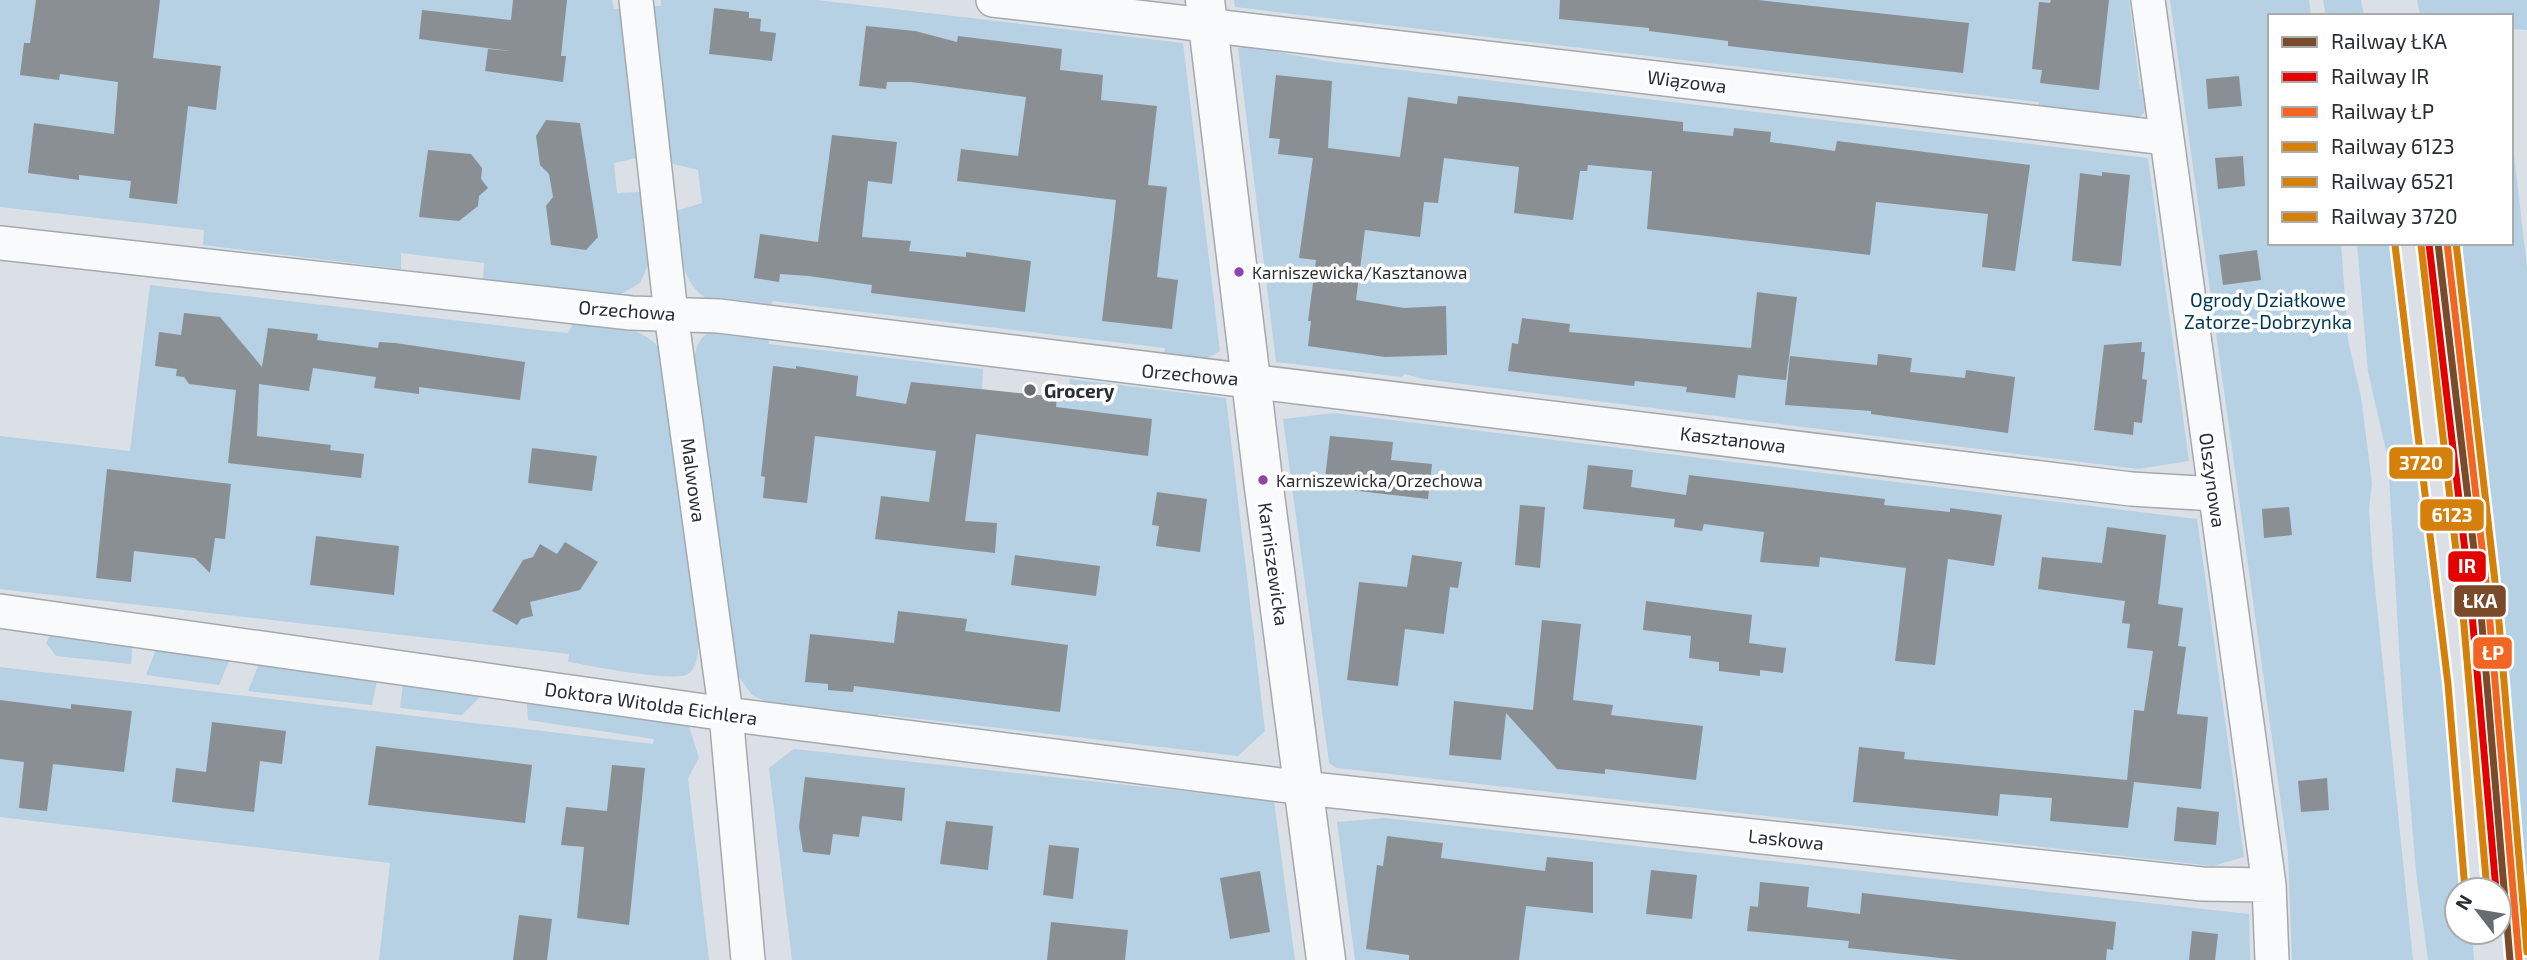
<svg xmlns="http://www.w3.org/2000/svg" width="2527" height="960" viewBox="0 0 2527 960" font-family="'Exo 2',sans-serif">
	<style>
		.green { fill: #b6d0e4 }
		.building { fill: #8a8f93 }
		.lines { fill: none; stroke-linecap: round; stroke-linejoin: round }
		.minor-casing { stroke: #a4a9ad; stroke-width: 36 }
		.tertiary-casing { stroke: #a4a9ad; stroke-width: 41 }
		.minor { stroke: #f9fafb; stroke-width: 33 }
		.tertiary { stroke: #f9fafb; stroke-width: 38 }
		.rail-1-casing { stroke: #fff; stroke-width: 12 }
		.rail-2-casing { stroke: #fff; stroke-width: 12 }
		.rail-3-casing { stroke: #fff; stroke-width: 12 }
		.rail-4-casing { stroke: #fff; stroke-width: 12 }
		.rail-5-casing { stroke: #fff; stroke-width: 12 }
		.rail-6-casing { stroke: #fff; stroke-width: 12 }
		.rail-1 { stroke: #7a4b2a; stroke-width: 7 }
		.rail-2 { stroke: #e50000; stroke-width: 7 }
		.rail-3 { stroke: #f26522; stroke-width: 7 }
		.rail-4 { stroke: #d4800a; stroke-width: 7 }
		.rail-5 { stroke: #d4800a; stroke-width: 7 }
		.rail-6 { stroke: #d4800a; stroke-width: 7 }
		.bus-dot { fill: #8e44ad; stroke: #fff; stroke-width: 2.5 }
		.poi-dot { fill: #676c70; stroke: #fff; stroke-width: 2.5 }
		.labels { text-anchor: middle; dominant-baseline: central; stroke-width: 7; stroke-linejoin: round; paint-order: stroke }
		.bus-label { font-size: 17px; fill: #292e31; stroke: #fff; text-anchor: start }
		.street-label { font-size: 19px; fill: #292e31; stroke: #fff }
		.park-label { font-size: 19px; fill: #013754; stroke: #fff }
		.poi-label { font-size: 19px; font-weight: bold; fill: #292e31; stroke: #fff; text-anchor: start }
		.line-badge { stroke: #fff; stroke-width: 2.5 }
		.badge-label { font-size: 19px; text-anchor: middle; font-weight: bold; fill: #fff }
	</style>
	<rect width="100%" height="100%" fill="#dae0e6"/>
	<path class="green" d="M 0,0 L 612,0 L 614,9 L 623,9 L 636,158 L 614,163 L 617,193 L 641,192 L 649,263 L 640,283 L 621,294 L 483,279 L 484,263 L 401,253 L 401,269 L 203,245 L 204,230 L 0,207 Z
		M 661,0 L 817,0 L 1183,43 L 1220,351 L 1204,360 L 1164,357 L 1165,348 L 773,301 L 769,308 L 711,301 C 677,283 680,245 676,211 L 702,203 L 698,170 L 670,163 L 650,6 L 661,6 Z
		M 1234,0 L 2129,0 L 2140,89 L 2148,91 C 2148,104 2148,115 2133,120 L 2038,108 L 2039,102 L 1235,7 Z
		M 2170,0 L 2309,0 L 2311,16 L 2270,16 L 2270,243 L 2341,243 L 2348,340 L 2361,397 L 2372,483 L 2369,510 L 2373,568 L 2413,960 L 2292,960 L 2288,854 Z
		M 2323,0 L 2361,0 L 2364,16 L 2326,16 Z
		M 2417,0 L 2527,0 L 2527,30 L 2511,29 L 2511,16 L 2420,16 Z
		M 1246,46 L 1325,61 L 2148,158 L 2189,461 L 2138,469 L 1423,379 L 1405,374 L 1402,377 L 1276,362 L 1238,48 Z
		M 2511,129 L 2527,267 L 2527,960 L 2502,669 L 2453,243 L 2511,243 Z
		M 2357,243 L 2397,243 L 2435,534 L 2464,839 L 2468,890 L 2457,890 L 2457,932 L 2472,932 L 2474,960 L 2428,960 L 2416,872 L 2403,715 L 2388,459 L 2368,372 Z
		M 150,285 L 547,331 L 568,333 L 574,322 C 606,327 643,323 662,352 L 699,639 C 698,650 698,668 688,674 C 674,683 588,665 568,662 L 569,654 L 0,589 L 0,436 L 130,451 Z
		M 721,328 L 768,337 L 769,344 L 983,369 L 982,389 L 1067,400 L 1070,379 L 1226,398 L 1265,731 L 1238,756 L 878,714 L 876,724 L 789,712 L 752,695 L 732,667 L 694,361 C 697,341 701,334 721,328 Z
		M 1334,413 L 2197,519 L 2244,857 L 2213,866 L 1337,768 L 1329,763 L 1283,419 Z
		M 52,630 L 133,640 L 131,664 L 56,656 L 46,643 Z
		M 158,644 L 231,657 L 219,685 L 146,675 Z
		M 263,654 L 379,672 L 372,705 L 248,691 Z
		M 0,667 L 653,744 L 654,739 L 528,720 L 526,692 L 685,714 L 699,758 L 688,778 L 709,960 L 379,960 L 390,863 L 0,817 Z
		M 404,675 L 490,687 L 462,715 L 400,708 Z
		M 794,749 L 1274,801 L 1295,960 L 792,960 L 769,768 Z
		M 1385,818 L 2249,914 L 2250,960 L 1355,960 L 1337,822 Z"/>
	<path class="building" d="M 36,0 L 160,0 L 153,58 L 221,66 L 216,110 L 188,106 L 177,204 L 129,198 L 131,181 L 79,175 L 79,180 L 28,173 L 34,123 L 114,134 L 118,82 L 60,74 L 59,80 L 20,75 L 24,43 L 30,43 Z
		M 513,0 L 567,0 L 561,56 L 566,56 L 563,82 L 485,71 L 488,49 L 510,51 L 419,39 L 422,10 L 511,20 Z
		M 1560,0 L 1758,0 L 1969,23 L 1963,73 L 1728,46 L 1728,41 L 1649,31 L 1649,28 L 1559,19 Z
		M 2051,0 L 2109,0 L 2099,90 L 2040,83 L 2042,70 L 2032,69 L 2039,2 L 2050,3 Z
		M 714,8 L 749,12 L 749,18 L 761,19 L 760,31 L 776,33 L 772,61 L 709,54 Z
		M 866,26 L 915,31 L 957,42 L 958,36 L 1062,49 L 1060,70 L 1103,75 L 1101,100 L 1157,106 L 1148,185 L 1167,187 L 1157,277 L 1178,280 L 1172,329 L 1102,321 L 1116,200 L 957,181 L 961,149 L 1018,156 L 1026,97 L 911,82 L 887,82 L 886,89 L 859,86 Z
		M 1276,75 L 1332,81 L 1328,148 L 1400,157 L 1408,97 L 1457,104 L 1458,96 L 1683,122 L 1683,131 L 1733,136 L 1734,128 L 1771,132 L 1770,142 L 1835,151 L 1837,141 L 2030,165 L 2015,271 L 1982,267 L 1988,214 L 1876,202 L 1870,255 L 1647,229 L 1652,171 L 1588,165 L 1587,171 L 1580,171 L 1573,220 L 1514,213 L 1519,167 L 1444,158 L 1438,203 L 1424,202 L 1420,237 L 1365,230 L 1356,300 L 1404,308 L 1446,306 L 1447,355 L 1385,357 L 1308,346 L 1311,321 L 1308,321 L 1316,260 L 1299,258 L 1313,158 L 1278,154 L 1280,139 L 1269,138 Z
		M 2239,76 L 2242,106 L 2208,109 L 2206,79 Z
		M 546,120 L 580,123 L 598,237 L 586,250 L 551,245 L 546,206 L 553,197 L 549,174 L 540,165 L 536,136 Z
		M 832,135 L 897,142 L 892,184 L 868,181 L 862,237 L 911,241 L 909,251 L 966,257 L 966,252 L 1031,261 L 1025,312 L 871,293 L 872,285 L 809,276 L 780,274 L 779,282 L 754,278 L 760,234 L 818,242 Z
		M 428,150 L 471,154 L 482,168 L 481,179 L 488,188 L 479,196 L 478,206 L 459,221 L 419,217 Z
		M 2243,156 L 2245,186 L 2218,189 L 2215,158 Z
		M 2102,172 L 2130,175 L 2121,266 L 2072,261 L 2080,173 L 2102,176 Z
		M 2257,250 L 2261,280 L 2223,285 L 2219,255 Z
		M 1757,292 L 1797,297 L 1786,380 L 1738,375 L 1735,398 L 1686,392 L 1687,387 L 1635,381 L 1634,386 L 1508,371 L 1512,343 L 1518,344 L 1522,318 L 1570,324 L 1569,332 L 1751,348 Z
		M 184,313 L 220,317 L 262,367 L 268,328 L 318,334 L 317,340 L 378,348 L 379,342 L 395,343 L 525,362 L 520,400 L 419,387 L 419,394 L 374,388 L 376,377 L 313,368 L 309,391 L 259,384 L 257,436 L 331,445 L 330,450 L 364,454 L 361,478 L 228,463 L 236,390 L 189,384 L 184,377 L 176,376 L 177,369 L 155,366 L 159,332 L 181,335 Z
		M 2142,342 L 2141,352 L 2145,352 L 2142,379 L 2147,380 L 2142,423 L 2134,422 L 2133,435 L 2094,430 L 2104,345 Z
		M 1878,354 L 1912,358 L 1910,372 L 1965,378 L 1966,370 L 2015,377 L 2008,433 L 1871,414 L 1871,411 L 1785,405 L 1790,356 L 1877,365 Z
		M 773,366 L 796,369 L 796,366 L 858,376 L 856,396 L 906,404 L 911,382 L 1057,397 L 1056,407 L 1152,419 L 1148,456 L 976,434 L 965,521 L 997,523 L 995,553 L 875,539 L 881,496 L 929,502 L 936,451 L 815,436 L 807,503 L 763,498 L 765,477 L 761,476 Z
		M 1330,436 L 1393,442 L 1391,460 L 1432,464 L 1428,499 L 1324,487 Z
		M 532,448 L 597,456 L 592,491 L 528,483 Z
		M 1588,465 L 1633,470 L 1631,487 L 1686,495 L 1689,475 L 1885,499 L 1884,505 L 1950,512 L 1950,508 L 2002,515 L 1994,566 L 1948,559 L 1935,665 L 1895,661 L 1906,568 L 1820,557 L 1819,567 L 1760,562 L 1764,532 L 1704,524 L 1702,531 L 1674,527 L 1675,519 L 1583,509 Z
		M 107,469 L 231,484 L 225,539 L 215,538 L 210,573 L 195,558 L 134,551 L 131,582 L 96,578 Z
		M 1157,492 L 1207,499 L 1200,552 L 1156,546 L 1159,526 L 1152,525 Z
		M 1520,505 L 1545,507 L 1540,568 L 1515,565 Z
		M 2289,507 L 2292,535 L 2264,538 L 2262,509 Z
		M 2107,527 L 2166,535 L 2158,604 L 2183,608 L 2178,646 L 2186,647 L 2177,714 L 2208,717 L 2201,789 L 2134,782 L 2128,828 L 2050,821 L 2052,798 L 2000,794 L 1998,816 L 1853,802 L 1859,747 L 1905,752 L 1904,759 L 2127,780 L 2134,710 L 2144,711 L 2153,651 L 2127,648 L 2130,624 L 2122,623 L 2125,601 L 2038,589 L 2042,557 L 2102,563 Z
		M 316,536 L 399,546 L 394,595 L 310,585 Z
		M 565,542 L 598,562 L 580,590 L 530,602 L 533,616 L 521,619 L 517,625 L 492,611 L 523,560 L 533,557 L 540,544 L 557,554 Z
		M 1015,555 L 1100,566 L 1096,596 L 1011,585 Z
		M 1412,555 L 1462,562 L 1458,588 L 1450,587 L 1444,634 L 1405,629 L 1398,686 L 1347,680 L 1359,582 L 1407,587 Z
		M 1646,601 L 1752,615 L 1749,643 L 1786,648 L 1783,673 L 1760,670 L 1760,676 L 1719,671 L 1719,662 L 1689,658 L 1691,636 L 1643,630 Z
		M 898,611 L 967,619 L 965,631 L 1068,645 L 1060,712 L 854,686 L 853,692 L 828,690 L 828,684 L 805,682 L 810,634 L 894,643 Z
		M 1542,620 L 1581,624 L 1573,700 L 1613,705 L 1611,715 L 1703,726 L 1696,780 L 1605,769 L 1605,774 L 1557,769 L 1506,713 L 1501,760 L 1449,755 L 1454,701 L 1533,710 Z
		M 0,700 L 71,709 L 71,704 L 132,711 L 124,772 L 53,764 L 47,811 L 19,808 L 24,762 L 0,759 Z
		M 212,722 L 286,731 L 282,764 L 260,761 L 254,812 L 172,802 L 176,768 L 206,772 Z
		M 376,746 L 532,765 L 525,823 L 368,805 Z
		M 612,765 L 645,768 L 629,925 L 577,918 L 584,847 L 561,845 L 566,807 L 607,811 Z
		M 805,777 L 905,788 L 902,821 L 862,816 L 859,837 L 833,834 L 830,855 L 803,852 L 799,827 Z
		M 2327,778 L 2329,810 L 2301,812 L 2298,781 Z
		M 2177,807 L 2219,812 L 2216,845 L 2174,841 Z
		M 946,821 L 993,826 L 988,870 L 940,864 Z
		M 1387,836 L 1443,843 L 1441,858 L 1545,871 L 1547,857 L 1593,862 L 1593,913 L 1526,906 L 1519,960 L 1409,960 L 1409,955 L 1366,949 L 1377,865 L 1383,866 Z
		M 1049,845 L 1079,848 L 1073,899 L 1043,895 Z
		M 1651,870 L 1697,875 L 1692,919 L 1646,914 Z
		M 1260,871 L 1270,932 L 1230,939 L 1220,878 Z
		M 1760,882 L 1809,887 L 1807,907 L 1860,914 L 1862,893 L 2116,922 L 2113,950 L 2107,949 L 2106,960 L 1959,960 L 1848,948 L 1849,941 L 1747,931 L 1750,906 L 1758,907 Z
		M 519,915 L 552,919 L 547,960 L 513,960 Z
		M 1051,922 L 1128,930 L 1125,960 L 1047,960 Z
		M 2192,931 L 2218,934 L 2215,960 L 2189,960 Z"/>
	<g class="lines">
		<g class="minor-casing">
			<path id="minor" d="M 636,0 L 671,314 L 726,714 L 748,960
				M 993,0 L 2166,138
				M 2148,0 L 2269,885 L 2272,960
				M 0,243 L 631,313 L 719,316 L 2131,489 L 2215,494
				M 0,611 L 726,714 L 1304,788 L 2202,884 L 2269,885"/>
		</g>
		<g class="tertiary-casing">
			<path id="tertiary" d="M 1205,0 L 1263,480 L 1326,960"/>
		</g>
		<use href="#minor" class="minor"/>
		<use href="#tertiary" class="tertiary"/>
		<g class="rail-1-casing">
			<path id="rail-1" d="M 2438,243 L 2480,601 L 2510,960"/>
		</g>
		<g class="rail-2-casing">
			<path id="rail-2" d="M 2429,244 L 2471,602 L 2496,890"/>
		</g>
		<g class="rail-3-casing">
			<path id="rail-3" d="M 2447,243 L 2488,600 L 2519,959"/>
		</g>
		<g class="rail-4-casing">
			<path id="rail-4" d="M 2421,245 L 2462,603 L 2487,890"/>
		</g>
		<g class="rail-5-casing">
			<path id="rail-5" d="M 2456,243 L 2497,599 L 2527,952"/>
		</g>
		<g class="rail-6-casing">
			<path id="rail-6" d="M 2395,245 L 2448,684 L 2465,890"/>
		</g>
		<use href="#rail-1" class="rail-1"/>
		<use href="#rail-2" class="rail-2"/>
		<use href="#rail-3" class="rail-3"/>
		<use href="#rail-4" class="rail-4"/>
		<use href="#rail-5" class="rail-5"/>
		<use href="#rail-6" class="rail-6"/>
	</g>
	<g class="bus-dot">
		<circle cx="1239" cy="272" r="6"/>
		<circle cx="1263" cy="480" r="6"/>
	</g>
	<circle class="poi-dot" cx="1030" cy="390" r="7"/>
	<g class="labels">
		<g class="bus-label">
			<text x="1252" y="272">Karniszewicka/Kasztanowa</text>
			<text x="1276" y="480">Karniszewicka/Orzechowa</text>
		</g>
		<g class="street-label">
			<text transform="translate(1687 81) rotate(7)">Wiązowa</text>
			<text transform="translate(627 310) rotate(4)">Orzechowa</text>
			<text transform="translate(1190 374) rotate(5)">Orzechowa</text>
			<text transform="translate(1733 439) rotate(7)">Kasztanowa</text>
			<text transform="translate(694 480) rotate(82)">Malwowa</text>
			<text transform="translate(2213 480) rotate(82)">Olszynowa</text>
			<text transform="translate(1274 564) rotate(82)">Karniszewicka</text>
			<text transform="translate(651 703) rotate(8)">Doktora Witolda Eichlera</text>
			<text transform="translate(1786 839) rotate(6)">Laskowa</text>
		</g>
		<g class="park-label">
			<text x="2268" y="299">Ogrody Działkowe<tspan x="2268" dy="22">Zatorze-Dobrzynka</tspan></text>
		</g>
		<g class="poi-label">
			<text x="1044" y="390">Grocery</text>
		</g>
	</g>
	<g class="line-badge">
		<rect x="2388" y="446" width="66" height="34" rx="7" fill="#d4800a"/>
		<rect x="2419" y="498" width="66" height="34" rx="7" fill="#d4800a"/>
		<rect x="2447" y="550" width="40" height="33" rx="7" fill="#e50000"/>
		<rect x="2453" y="584" width="54" height="34" rx="7" fill="#7a4b2a"/>
		<rect x="2472" y="636" width="41" height="34" rx="7" fill="#f26522"/>
	</g>
	<g class="badge-label">
		<text x="2421" y="470">3720</text>
		<text x="2452" y="522">6123</text>
		<text x="2467" y="573">IR</text>
		<text x="2480" y="608">ŁKA</text>
		<text x="2493" y="660">ŁP</text>
	</g>
	<rect x="2268" y="14" width="245" height="231" fill="#ffffff" stroke="#a9abad" stroke-width="2"/>
	<rect x="2282" y="37" width="35" height="10" fill="#7a4b2a" stroke="#a9abad" stroke-width="2"/>
	<text x="2331" y="49" font-size="21" fill="#292e31">Railway ŁKA</text>
	<rect x="2282" y="72" width="35" height="10" fill="#e50000" stroke="#a9abad" stroke-width="2"/>
	<text x="2331" y="84" font-size="21" fill="#292e31">Railway IR</text>
	<rect x="2282" y="107" width="35" height="10" fill="#f26522" stroke="#a9abad" stroke-width="2"/>
	<text x="2331" y="119" font-size="21" fill="#292e31">Railway ŁP</text>
	<rect x="2282" y="142" width="35" height="10" fill="#d4800a" stroke="#a9abad" stroke-width="2"/>
	<text x="2331" y="154" font-size="21" fill="#292e31">Railway 6123</text>
	<rect x="2282" y="177" width="35" height="10" fill="#d4800a" stroke="#a9abad" stroke-width="2"/>
	<text x="2331" y="189" font-size="21" fill="#292e31">Railway 6521</text>
	<rect x="2282" y="212" width="35" height="10" fill="#d4800a" stroke="#a9abad" stroke-width="2"/>
	<text x="2331" y="224" font-size="21" fill="#292e31">Railway 3720</text>
	<g transform="translate(2478 911) rotate(301)"><circle r="33" fill="#ffffff" stroke="#a9abad" stroke-width="2"/>
	<path d="M0-5L12 26L0 18L-12 26Z" fill="#676c70"/>
	<text y="-10" font-size="19" font-weight="bold" text-anchor="middle" fill="#292e31">N</text>
	</g>
</svg>
